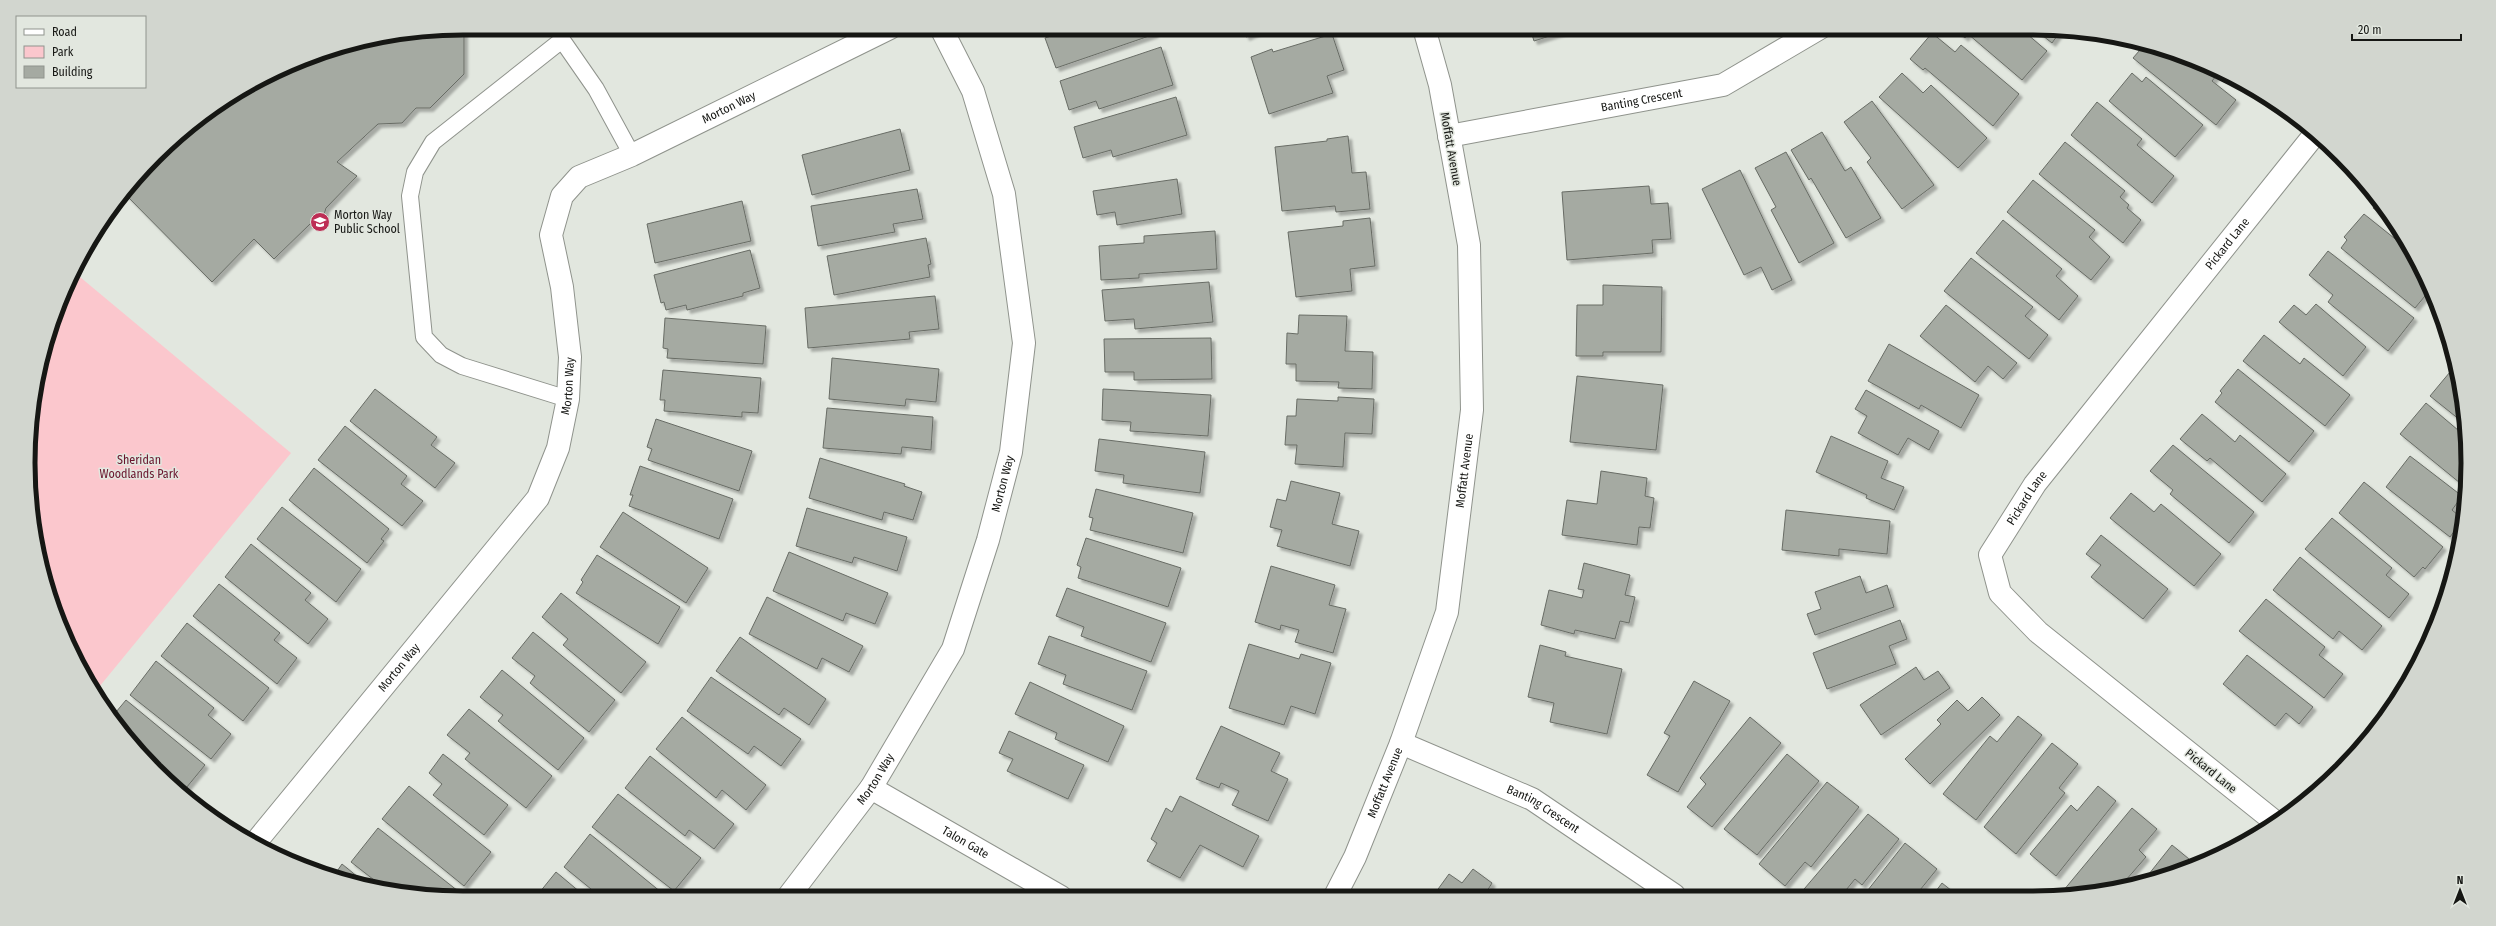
<svg xmlns="http://www.w3.org/2000/svg" width="2496" height="926" viewBox="0 0 2496 926" font-family="'Fira Sans Condensed',sans-serif">
	<style>
		.green { fill: #fbc7cd }
		.building { fill: #a5aaa2; stroke: #686c65; filter: url(#shadow) }
		.lines { fill: none; stroke-linecap: round; stroke-linejoin: round }
		.service-casing { stroke: #8f938c; stroke-width: 18 }
		.minor-casing { stroke: #8f938c; stroke-width: 24 }
		.tertiary-casing { stroke: #8f938c; stroke-width: 24 }
		.service { stroke: #fff; stroke-width: 16 }
		.minor { stroke: #fff; stroke-width: 22 }
		.tertiary { stroke: #fff; stroke-width: 22 }
		.labels { text-anchor: middle; dominant-baseline: central; stroke-width: 3; stroke-linejoin: round; paint-order: stroke }
		.street-label { font-size: 12px; fill: #161714; stroke: #e2e7df }
		.poi-label { font-size: 12px; fill: #161714; stroke: #e2e7df; text-anchor: start }
		.park-label { font-size: 12px; fill: #69142c; stroke: #e2e7df }
		.rim { fill: none; stroke: #161714; stroke-width: 5 }
	</style>
	<defs>
		<filter id="shadow"><feDropShadow dx="3.5" dy="3.5" stdDeviation="1" flood-color="#0004"/></filter>
	</defs>
	<rect width="100%" height="100%" fill="#e2e7df"/>
	<path class="green" d="M 74,272 L 291,453 L 95,692 L 61,629 L 36,548 L 29,491 L 32,406 L 51,323 Z"/>
	<path class="building" d="M 464,28 L 464,74 L 430,108 L 416,108 L 402,123 L 378,124 L 337,162 L 357,176 L 326,208 L 323,218 L 317,223 L 310,224 L 274,259 L 254,239 L 212,282 L 123,192 L 176,136 L 246,86 L 323,51 L 378,36 Z
		M 1075,28 L 1153,28 L 1155,34 L 1056,68 L 1045,38 Z
		M 1243,28 L 1266,28 L 1246,37 Z
		M 1530,28 L 1575,28 L 1534,41 Z
		M 1953,28 L 2020,28 L 2047,51 L 2022,80 L 1968,34 L 1965,38 Z
		M 2033,28 L 2060,32 L 2052,43 Z
		M 1932,33 L 1955,52 L 1961,45 L 2019,94 L 1993,126 L 1925,68 L 1923,70 L 1910,59 Z
		M 1332,34 L 1344,70 L 1327,76 L 1333,93 L 1269,114 L 1251,57 L 1272,49 L 1273,52 Z
		M 2146,43 L 2204,65 L 2217,75 L 2212,81 L 2236,100 L 2216,125 L 2133,58 Z
		M 1161,47 L 1173,85 L 1099,109 L 1096,101 L 1069,110 L 1060,81 Z
		M 1902,73 L 1923,93 L 1931,85 L 1987,138 L 1958,168 L 1879,97 Z
		M 2132,73 L 2142,82 L 2146,77 L 2203,125 L 2175,157 L 2109,101 Z
		M 1176,97 L 1187,135 L 1113,157 L 1111,150 L 1083,158 L 1074,127 Z
		M 1872,101 L 1934,185 L 1902,209 L 1867,162 L 1871,158 L 1844,122 Z
		M 2097,102 L 2142,139 L 2137,145 L 2174,176 L 2152,203 L 2071,135 Z
		M 900,129 L 910,170 L 812,195 L 802,155 Z
		M 1822,132 L 1845,171 L 1851,167 L 1881,218 L 1846,238 L 1811,178 L 1809,180 L 1791,150 Z
		M 1348,136 L 1352,173 L 1366,172 L 1370,209 L 1336,212 L 1335,206 L 1282,211 L 1275,147 L 1327,141 L 1327,139 Z
		M 2065,142 L 2125,191 L 2120,197 L 2129,205 L 2127,208 L 2141,220 L 2123,243 L 2039,174 Z
		M 1786,152 L 1834,243 L 1799,263 L 1771,210 L 1776,207 L 1755,168 Z
		M 1740,170 L 1792,280 L 1772,290 L 1761,267 L 1744,275 L 1702,189 Z
		M 1177,179 L 1182,214 L 1117,225 L 1115,212 L 1097,215 L 1093,191 Z
		M 2033,180 L 2095,230 L 2089,237 L 2110,257 L 2091,280 L 2007,212 Z
		M 1649,186 L 1651,204 L 1668,203 L 1671,239 L 1652,240 L 1653,253 L 1567,260 L 1562,192 Z
		M 917,189 L 923,219 L 893,224 L 895,232 L 818,246 L 811,206 Z
		M 742,201 L 751,241 L 655,263 L 647,224 Z
		M 2378,201 L 2397,228 L 2373,208 Z
		M 2364,214 L 2414,254 L 2430,290 L 2415,308 L 2341,248 L 2347,240 L 2344,237 Z
		M 1370,218 L 1375,266 L 1350,269 L 1352,291 L 1296,297 L 1288,232 L 1343,226 L 1343,221 Z
		M 2003,220 L 2062,269 L 2056,276 L 2078,296 L 2059,320 L 1976,253 Z
		M 1215,231 L 1217,269 L 1139,274 L 1139,278 L 1101,280 L 1099,246 L 1144,243 L 1144,236 Z
		M 926,238 L 931,264 L 928,265 L 930,277 L 834,295 L 827,256 Z
		M 750,250 L 760,288 L 743,293 L 743,296 L 687,310 L 686,305 L 666,310 L 664,302 L 661,303 L 654,275 Z
		M 2328,251 L 2414,318 L 2388,351 L 2328,302 L 2333,295 L 2309,275 Z
		M 1971,258 L 2033,307 L 2025,316 L 2048,335 L 2029,359 L 1944,291 Z
		M 1209,282 L 1213,322 L 1135,329 L 1134,319 L 1105,321 L 1102,290 Z
		M 1603,285 L 1662,287 L 1661,352 L 1603,352 L 1603,356 L 1576,356 L 1577,305 L 1603,305 Z
		M 935,296 L 939,329 L 909,332 L 910,339 L 808,348 L 805,308 Z
		M 2316,304 L 2366,347 L 2343,376 L 2279,322 L 2294,305 L 2306,315 Z
		M 1946,305 L 2017,363 L 2003,379 L 1988,366 L 1975,382 L 1920,336 Z
		M 1299,315 L 1347,316 L 1345,351 L 1373,352 L 1372,389 L 1338,388 L 1339,382 L 1296,381 L 1296,364 L 1286,364 L 1287,333 L 1298,334 Z
		M 665,318 L 766,326 L 763,364 L 667,358 L 668,349 L 663,348 Z
		M 2264,335 L 2300,364 L 2304,358 L 2350,395 L 2325,426 L 2243,361 Z
		M 1211,338 L 1212,379 L 1134,380 L 1134,372 L 1105,372 L 1104,339 Z
		M 1889,344 L 1979,395 L 1961,428 L 1921,405 L 1919,409 L 1868,381 Z
		M 832,358 L 939,369 L 936,402 L 906,399 L 905,406 L 829,399 Z
		M 2455,366 L 2464,406 L 2465,424 L 2430,396 Z
		M 2238,369 L 2314,431 L 2289,462 L 2215,402 L 2222,393 L 2220,391 Z
		M 663,370 L 761,378 L 758,413 L 742,412 L 742,417 L 664,411 L 665,400 L 660,400 Z
		M 1577,376 L 1663,385 L 1656,450 L 1570,442 Z
		M 375,389 L 437,437 L 431,445 L 455,463 L 435,488 L 350,421 Z
		M 1103,389 L 1211,395 L 1208,436 L 1130,431 L 1131,422 L 1102,420 Z
		M 1866,390 L 1939,431 L 1929,450 L 1908,438 L 1898,455 L 1858,433 L 1867,416 L 1855,409 Z
		M 1338,397 L 1374,399 L 1372,434 L 1345,433 L 1343,467 L 1295,464 L 1297,445 L 1285,445 L 1287,416 L 1296,416 L 1297,399 L 1338,401 Z
		M 2426,403 L 2465,436 L 2467,476 L 2460,483 L 2400,434 Z
		M 827,408 L 933,417 L 931,450 L 902,447 L 901,454 L 823,448 Z
		M 2202,414 L 2235,442 L 2240,435 L 2286,474 L 2262,502 L 2210,458 L 2207,461 L 2180,439 Z
		M 656,419 L 752,451 L 739,491 L 648,460 L 652,449 L 647,447 Z
		M 345,426 L 407,476 L 401,484 L 423,501 L 402,526 L 318,460 Z
		M 1831,436 L 1888,461 L 1881,478 L 1904,487 L 1894,510 L 1866,498 L 1867,495 L 1816,472 Z
		M 1099,439 L 1205,452 L 1200,493 L 1123,483 L 1124,475 L 1095,471 Z
		M 2173,445 L 2254,512 L 2229,543 L 2170,494 L 2173,490 L 2150,471 Z
		M 2410,456 L 2462,496 L 2452,510 L 2463,519 L 2462,521 L 2450,537 L 2386,487 Z
		M 820,458 L 905,484 L 904,486 L 922,492 L 913,520 L 884,512 L 882,520 L 809,498 Z
		M 640,466 L 733,499 L 719,539 L 629,506 L 633,495 L 630,495 Z
		M 314,468 L 389,529 L 381,539 L 384,541 L 367,563 L 289,500 Z
		M 1601,471 L 1647,478 L 1645,496 L 1654,498 L 1650,528 L 1639,527 L 1637,545 L 1562,535 L 1567,500 L 1597,504 Z
		M 1291,481 L 1340,493 L 1332,524 L 1359,531 L 1350,566 L 1277,546 L 1282,530 L 1270,527 L 1277,499 L 1286,501 Z
		M 2364,482 L 2443,547 L 2425,569 L 2423,567 L 2414,577 L 2339,513 Z
		M 1096,489 L 1193,513 L 1183,553 L 1090,530 L 1093,518 L 1089,517 Z
		M 2131,493 L 2154,512 L 2161,504 L 2221,554 L 2194,586 L 2110,518 Z
		M 282,507 L 361,569 L 336,602 L 257,539 Z
		M 807,508 L 907,537 L 897,571 L 854,557 L 852,563 L 796,546 Z
		M 1786,510 L 1890,521 L 1887,554 L 1839,549 L 1839,556 L 1782,550 Z
		M 623,512 L 708,568 L 686,603 L 600,547 Z
		M 2332,518 L 2392,568 L 2386,575 L 2409,594 L 2389,618 L 2305,549 Z
		M 2101,535 L 2168,589 L 2143,619 L 2091,577 L 2101,565 L 2086,554 Z
		M 1086,538 L 1181,568 L 1168,607 L 1078,578 L 1081,567 L 1077,565 Z
		M 251,544 L 311,593 L 305,600 L 328,619 L 308,644 L 225,577 Z
		M 789,552 L 888,593 L 875,624 L 846,613 L 843,621 L 773,591 Z
		M 597,555 L 680,607 L 658,644 L 576,593 L 583,582 L 581,580 Z
		M 2300,557 L 2382,626 L 2362,650 L 2339,631 L 2333,639 L 2273,590 Z
		M 1584,563 L 1630,575 L 1625,595 L 1635,597 L 1629,623 L 1620,621 L 1615,639 L 1575,630 L 1574,634 L 1541,625 L 1549,590 L 1582,598 L 1584,590 L 1578,589 Z
		M 1271,566 L 1335,585 L 1329,605 L 1346,609 L 1333,653 L 1295,642 L 1299,630 L 1281,625 L 1280,630 L 1255,622 Z
		M 1860,576 L 1866,593 L 1887,585 L 1894,607 L 1815,635 L 1807,614 L 1821,609 L 1815,592 Z
		M 219,584 L 280,633 L 274,640 L 297,658 L 277,684 L 193,616 Z
		M 1067,588 L 1166,623 L 1151,662 L 1081,636 L 1084,627 L 1056,616 Z
		M 561,593 L 646,662 L 621,693 L 563,645 L 568,639 L 542,617 Z
		M 767,597 L 863,646 L 849,672 L 822,658 L 817,669 L 749,634 Z
		M 2266,599 L 2325,647 L 2319,655 L 2343,674 L 2324,698 L 2239,631 Z
		M 1900,620 L 1907,639 L 1889,646 L 1896,664 L 1827,689 L 1813,653 Z
		M 187,623 L 269,688 L 243,721 L 161,656 Z
		M 533,632 L 615,700 L 589,732 L 530,683 L 535,676 L 512,658 Z
		M 1049,636 L 1147,671 L 1132,710 L 1063,684 L 1066,675 L 1038,664 Z
		M 740,637 L 826,699 L 809,725 L 784,708 L 779,715 L 716,671 Z
		M 1249,644 L 1299,659 L 1301,654 L 1331,663 L 1315,714 L 1291,706 L 1284,725 L 1229,708 Z
		M 1540,645 L 1566,652 L 1565,656 L 1622,669 L 1607,734 L 1550,722 L 1554,703 L 1528,697 Z
		M 2247,655 L 2313,707 L 2299,724 L 2286,713 L 2275,726 L 2223,684 Z
		M 156,661 L 214,708 L 208,715 L 231,734 L 211,759 L 130,695 Z
		M 1916,667 L 1924,680 L 1938,671 L 1950,688 L 1881,735 L 1860,705 Z
		M 502,670 L 584,738 L 558,770 L 498,721 L 503,715 L 480,697 Z
		M 711,677 L 801,739 L 781,766 L 754,746 L 748,754 L 687,711 Z
		M 1694,681 L 1730,701 L 1678,792 L 1647,775 L 1670,736 L 1664,733 Z
		M 1030,682 L 1124,726 L 1108,762 L 1055,739 L 1057,733 L 1015,714 Z
		M 1982,697 L 2000,715 L 1930,784 L 1905,759 L 1941,724 L 1937,720 L 1957,700 L 1968,711 Z
		M 126,700 L 205,765 L 182,793 L 136,750 L 111,718 Z
		M 469,709 L 552,776 L 526,808 L 465,759 L 470,753 L 447,735 Z
		M 2018,716 L 2042,735 L 1976,820 L 1943,794 L 1990,736 L 1997,742 Z
		M 682,717 L 766,785 L 746,810 L 722,790 L 716,798 L 656,749 Z
		M 1750,717 L 1781,743 L 1712,827 L 1687,807 L 1706,784 L 1700,778 Z
		M 1221,726 L 1280,753 L 1271,771 L 1288,779 L 1268,821 L 1232,805 L 1239,791 L 1221,783 L 1219,788 L 1196,779 Z
		M 1009,731 L 1084,765 L 1068,799 L 1007,771 L 1013,759 L 999,753 Z
		M 2052,743 L 2078,764 L 2059,788 L 2065,793 L 2016,854 L 1984,827 Z
		M 443,754 L 508,805 L 484,835 L 433,795 L 442,784 L 429,773 Z
		M 1787,754 L 1819,781 L 1757,855 L 1724,829 Z
		M 650,756 L 734,824 L 714,849 L 689,830 L 685,836 L 625,788 Z
		M 1827,782 L 1859,807 L 1811,867 L 1805,862 L 1785,886 L 1759,864 Z
		M 409,786 L 491,852 L 464,886 L 382,819 Z
		M 2098,786 L 2116,801 L 2056,876 L 2030,854 L 2071,805 L 2077,811 Z
		M 618,794 L 701,858 L 674,891 L 592,827 Z
		M 1180,796 L 1259,836 L 1243,867 L 1200,845 L 1180,878 L 1147,861 L 1157,843 L 1151,839 L 1166,808 L 1172,812 Z
		M 2132,808 L 2157,829 L 2139,850 L 2146,857 L 2119,888 L 2090,894 L 2068,894 L 2063,891 Z
		M 1868,814 L 1899,839 L 1862,885 L 1855,879 L 1842,895 L 1799,895 Z
		M 378,828 L 458,891 L 453,897 L 383,887 L 351,862 Z
		M 590,834 L 667,897 L 667,898 L 602,898 L 564,867 Z
		M 1905,843 L 1937,869 L 1916,895 L 1864,895 Z
		M 2172,845 L 2189,859 L 2179,871 L 2141,884 Z
		M 342,864 L 369,886 L 350,883 L 333,877 Z
		M 1473,869 L 1492,883 L 1484,896 L 1433,896 L 1449,874 L 1462,883 Z
		M 556,872 L 587,898 L 535,898 Z
		M 1942,883 L 1957,895 L 1933,895 Z"/>
	<g class="lines">
		<g class="service-casing">
			<path id="service" d="M 568,399 L 462,366 L 441,355 L 424,337 L 410,196 L 415,172 L 433,142 L 562,40 L 596,89 L 632,155"/>
		</g>
		<g class="minor-casing">
			<g id="minor">
				<path id="s1" d="M 1449,136 L 1723,85 L 1820,28"/>
				<path id="s2" d="M 1401,743 L 1532,799 L 1674,895"/>
				<path id="s3" d="M 871,788 L 1061,897"/>
				<path id="s4" d="M 2274,821 L 2038,632 L 2000,593 L 1990,555 L 2035,484 L 2315,134"/>
				<path id="s5" d="M 255,843 L 538,498 L 558,448 L 568,399 L 570,357 L 562,287 L 551,235 L 562,196 L 579,177 L 632,155 L 890,28"/>
				<path id="s6" d="M 788,897 L 871,788 L 953,649 L 988,540 L 1011,452 L 1024,343 L 1004,194 L 973,91 L 941,28"/>
			</g>
		</g>
		<g class="tertiary-casing">
			<g id="tertiary">
				<path id="s7" d="M 1335,896 L 1355,857 L 1401,743 L 1447,612 L 1472,410 L 1469,245 L 1440,85 L 1424,28"/>
			</g>
		</g>
		<use href="#service" class="service"/>
		<use href="#minor" class="minor"/>
		<use href="#tertiary" class="tertiary"/>
	</g>
	<defs>
		<g id="school-disc" transform="scale(1)"><circle r="9.5" fill="#bd2d55" stroke="#e2e7df"/><path d="M0-5L7-2L0 1L-7-2ZM-4 1L0 2.5L4 1V4Q0 6-4 4Z" fill="#fff"/></g>
	</defs>
	<g fill-rule="evenodd">
		<use href="#school-disc" x="320" y="222"/>
	</g>
	<g class="labels">
		<g class="street-label">
			<text stroke="none"><textPath href="#s1" startOffset="196">Banting Crescent</textPath></text>
			<text stroke="none"><textPath href="#s5" startOffset="947">Morton Way</textPath></text>
			<text transform="translate(1451 149) rotate(80)">Moffatt Avenue</text>
			<text stroke="none"><textPath href="#s4" startOffset="788">Pickard Lane</textPath></text>
			<text stroke="none"><textPath href="#s5" startOffset="563">Morton Way</textPath></text>
			<text stroke="none"><textPath href="#s7" startOffset="448">Moffatt Avenue</textPath></text>
			<text stroke="none"><textPath href="#s6" startOffset="471">Morton Way</textPath></text>
			<text stroke="none"><textPath href="#s4" startOffset="464">Pickard Lane</textPath></text>
			<text stroke="none"><textPath href="#s5" startOffset="227">Morton Way</textPath></text>
			<text transform="translate(2211 771) rotate(39)">Pickard Lane</text>
			<text stroke="none"><textPath href="#s6" startOffset="147">Morton Way</textPath></text>
			<text stroke="none"><textPath href="#s7" startOffset="124">Moffatt Avenue</textPath></text>
			<text stroke="none"><textPath href="#s2" startOffset="157">Banting Crescent</textPath></text>
			<text stroke="none"><textPath href="#s3" startOffset="109">Talon Gate</textPath></text>
		</g>
		<g class="poi-label">
			<text x="334" y="215">Morton Way<tspan x="334" dy="14">Public School</tspan></text>
		</g>
		<g class="park-label">
			<text x="139" y="460">Sheridan<tspan x="139" dy="14">Woodlands Park</tspan></text>
		</g>
	</g>
	<path d="M0 0H2496V926H0ZM463 35H2033A428 428 0 0 1 2461 463V463A428 428 0 0 1 2033 891H463A428 428 0 0 1 35 463V463A428 428 0 0 1 463 35Z" fill="#d2d6cf" fill-rule="evenodd"/>
	<path class="rim" d="M463 35H2033A428 428 0 0 1 2461 463V463A428 428 0 0 1 2033 891H463A428 428 0 0 1 35 463V463A428 428 0 0 1 463 35Z"/>
	<rect x="16" y="16" width="130" height="72" fill="#e2e7df" stroke="#90948e"/>
	<rect x="24" y="29" width="20" height="6" fill="#ffffff" stroke="#90948e"/>
	<text x="52" y="36" font-size="12" fill="#161714">Road</text>
	<rect x="24" y="46" width="20" height="12" fill="#fbc7cd" stroke="#90948e"/>
	<text x="52" y="56" font-size="12" fill="#161714">Park</text>
	<rect x="24" y="66" width="20" height="12" fill="#a5aaa2" stroke="#90948e"/>
	<text x="52" y="76" font-size="12" fill="#161714">Building</text>
	<g transform="translate(2460 890)" stroke="#e2e7df" stroke-width="3" paint-order="stroke">
	<path d="M0-3L7 15L0 10L-7 15Z" fill="#161714"/>
	<text y="-6" font-size="11" font-weight="bold" text-anchor="middle" fill="#161714">N</text>
	</g>
	<path d="M2352 34v6h109v-6" fill="none" stroke="#161714" stroke-width="2"/>
	<text x="2358" y="34" font-size="12" fill="#161714" stroke="#e2e7df" stroke-width="3" paint-order="stroke">20 m</text>
</svg>
